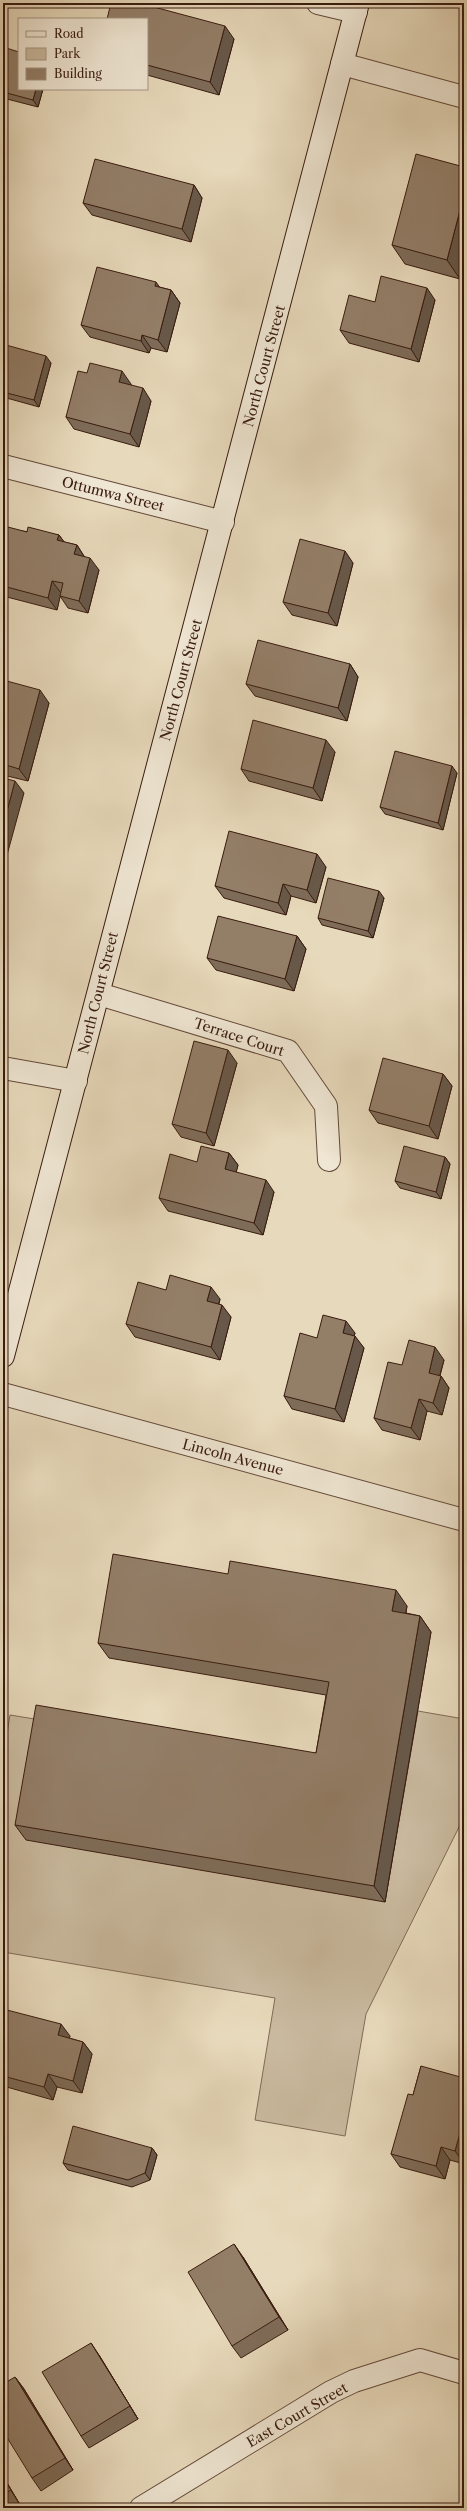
<svg xmlns="http://www.w3.org/2000/svg" width="467" height="2511" viewBox="0 0 467 2511" font-family="'Libre Caslon Text',serif">
	<style>
		.green { fill: #c9b99e; stroke: #816a56 }
		.lines { fill: none; stroke-linecap: round; stroke-linejoin: round }
		.minor-casing { stroke: #644a3a; stroke-width: 24 }
		.secondary-casing { stroke: #391b0f; stroke-width: 24 }
		.minor { stroke: #efe6d3; stroke-width: 22 }
		.secondary { stroke: #efe6d3; stroke-width: 22 }
		.wall { fill: #7e6c59; stroke: #391b0f }
		.shaded-wall { fill: #675849; stroke: #391b0f }
		.building { fill: #937e68; stroke: #391b0f }
		.labels { text-anchor: middle; dominant-baseline: central; stroke-width: 3.5; stroke-linejoin: round; paint-order: stroke }
		.street-label { font-size: 14px; fill: #391b0f; stroke: #efe6d3 }
	</style>
	<rect width="100%" height="100%" fill="#e7d9bb"/>
	<filter id="stains"><feTurbulence type="fractalNoise" baseFrequency=".005" numOctaves="4"/><feColorMatrix values="0 0 0 0 .2 0 0 0 0 .09 0 0 0 0 .02 0 0 0 .5 -.17"/></filter>
	<radialGradient id="worn" r=".72"><stop offset=".6" stop-color="#630" stop-opacity="0"/><stop offset="1" stop-color="#630" stop-opacity=".3"/></radialGradient>
	<path class="green" d="M 418,1711 L 464,1719 L 464,1817 L 366,2014 L 345,2136 L 255,2120 L 275,1998 L 3,1952 L 3,1758 L 10,1715 L 47,1721 L 385,1902 Z"/>
	<g class="lines">
		<g class="minor-casing">
			<path id="minor" d="M 318,3 L 356,12
				M 342,64 L 464,97
				M 3,466 L 223,522
				M 99,994 L 288,1051 L 326,1106 L 329,1160
				M 3,1068 L 76,1081
				M 3,1394 L 464,1520
				M 141,2508 L 331,2392 L 354,2381 L 420,2360 L 464,2373"/>
		</g>
		<g class="secondary-casing">
			<path id="secondary" d="M 3,1356 L 358,3"/>
		</g>
		<use href="#minor" class="minor"/>
		<use href="#secondary" class="secondary"/>
	</g>
	<path class="wall" d="M 147,19 L 234,39 L 219,95 L 147,75 Z
		M 3,47 L 19,89 L 43,89 L 38,107 L 3,98 Z
		M 464,167 L 460,279 L 405,264 L 392,245 Z
		M 194,185 L 202,198 L 191,242 L 92,215 L 83,203 Z
		M 159,287 L 171,290 L 180,303 L 167,352 L 151,348 L 149,353 L 90,337 L 81,325 Z
		M 435,300 L 419,362 L 349,343 L 340,330 L 375,302 Z
		M 3,358 L 51,363 L 39,407 L 3,397 Z
		M 87,373 L 131,384 L 131,385 L 151,401 L 139,447 L 74,429 L 66,417 Z
		M 3,529 L 59,535 L 64,542 L 77,545 L 84,556 L 99,570 L 88,613 L 68,608 L 60,596 L 57,610 L 3,596 Z
		M 353,563 L 337,626 L 292,615 L 283,602 Z
		M 350,664 L 358,677 L 347,721 L 255,696 L 246,684 Z
		M 3,680 L 49,703 L 28,781 L 3,775 Z
		M 335,752 L 322,801 L 249,781 L 241,769 Z
		M 457,773 L 443,830 L 385,814 L 380,807 Z
		M 326,867 L 316,903 L 291,896 L 286,915 L 224,898 L 215,886 Z
		M 384,898 L 373,938 L 322,925 L 318,918 Z
		M 297,936 L 306,949 L 294,991 L 216,970 L 207,958 Z
		M 237,1063 L 214,1146 L 181,1137 L 172,1124 Z
		M 443,1074 L 452,1086 L 438,1139 L 378,1123 L 369,1110 Z
		M 229,1153 L 238,1165 L 236,1172 L 274,1192 L 263,1235 L 168,1211 L 159,1198 L 197,1162 Z
		M 445,1157 L 450,1164 L 441,1199 L 400,1188 L 395,1181 Z
		M 166,1290 L 220,1299 L 219,1304 L 231,1317 L 220,1360 L 135,1337 L 126,1324 Z
		M 355,1333 L 354,1336 L 364,1348 L 344,1422 L 292,1409 L 284,1396 L 317,1338 Z
		M 444,1360 L 440,1376 L 441,1376 L 449,1388 L 442,1415 L 427,1411 L 420,1440 L 382,1430 L 374,1418 L 402,1365 Z
		M 407,1606 L 406,1613 L 420,1616 L 431,1632 L 385,1902 L 26,1840 L 15,1825 L 316,1753 L 326,1695 L 109,1658 L 98,1643 Z
		M 3,2009 L 70,2036 L 69,2038 L 83,2042 L 92,2054 L 82,2093 L 57,2087 L 53,2100 L 3,2086 Z
		M 421,2066 L 464,2164 L 450,2160 L 445,2179 L 400,2167 L 391,2154 L 413,2095 Z
		M 152,2148 L 157,2155 L 150,2180 L 132,2187 L 68,2170 L 63,2163 Z
		M 243,2257 L 288,2330 L 241,2358 L 232,2346 Z
		M 99,2355 L 138,2419 L 89,2448 L 81,2436 Z
		M 15,2377 L 24,2389 L 73,2470 L 41,2491 L 32,2478 Z
		M 3,2476 L 19,2503 L 10,2508 L 3,2508 Z"/>
	<path class="shaded-wall" d="M 225,26 L 234,39 L 219,95 L 210,82 Z
		M 36,89 L 43,89 L 38,107 L 33,100 Z
		M 194,185 L 202,198 L 191,242 L 182,229 Z
		M 464,195 L 464,264 L 460,279 L 447,260 Z
		M 156,282 L 165,295 L 155,286 Z
		M 427,288 L 435,300 L 419,362 L 411,349 Z
		M 171,290 L 180,303 L 167,352 L 158,340 Z
		M 142,335 L 151,348 L 149,353 L 141,341 Z
		M 46,356 L 51,363 L 39,407 L 34,400 Z
		M 122,371 L 131,384 L 128,394 L 119,382 Z
		M 143,388 L 151,401 L 139,447 L 130,434 Z
		M 59,535 L 68,547 L 57,540 Z
		M 77,545 L 85,558 L 74,554 Z
		M 345,551 L 353,563 L 337,626 L 328,613 Z
		M 90,558 L 99,570 L 88,613 L 79,601 Z
		M 52,581 L 61,593 L 57,610 L 48,598 Z
		M 350,664 L 358,677 L 347,721 L 338,708 Z
		M 40,690 L 49,703 L 28,781 L 19,769 Z
		M 326,740 L 335,752 L 322,801 L 313,788 Z
		M 452,766 L 457,773 L 443,830 L 438,823 Z
		M 15,781 L 24,793 L 4,866 L 3,864 L 3,826 Z
		M 317,854 L 326,867 L 316,903 L 307,890 Z
		M 283,884 L 291,896 L 286,915 L 278,903 Z
		M 379,891 L 384,898 L 373,938 L 368,931 Z
		M 297,936 L 306,949 L 294,991 L 285,979 Z
		M 228,1050 L 237,1063 L 214,1146 L 206,1133 Z
		M 443,1074 L 452,1086 L 438,1139 L 429,1126 Z
		M 229,1153 L 238,1165 L 234,1181 L 225,1169 Z
		M 445,1157 L 450,1164 L 441,1199 L 436,1192 Z
		M 266,1180 L 274,1192 L 263,1235 L 254,1223 Z
		M 211,1287 L 220,1299 L 216,1313 L 207,1301 Z
		M 222,1305 L 231,1317 L 220,1360 L 211,1347 Z
		M 346,1321 L 355,1333 L 352,1345 L 343,1333 Z
		M 355,1336 L 364,1348 L 344,1422 L 335,1409 Z
		M 435,1347 L 444,1360 L 437,1385 L 429,1373 Z
		M 441,1376 L 449,1388 L 442,1415 L 433,1403 Z
		M 419,1399 L 427,1411 L 420,1440 L 411,1428 Z
		M 396,1590 L 407,1606 L 403,1627 L 392,1611 Z
		M 420,1616 L 431,1632 L 385,1902 L 374,1886 Z
		M 61,2024 L 70,2036 L 67,2048 L 58,2035 Z
		M 83,2042 L 92,2054 L 82,2093 L 73,2081 Z
		M 48,2074 L 57,2087 L 53,2100 L 44,2087 Z
		M 464,2093 L 464,2116 L 460,2109 Z
		M 464,2118 L 464,2164 L 455,2151 Z
		M 441,2147 L 450,2160 L 445,2179 L 436,2166 Z
		M 152,2148 L 157,2155 L 150,2180 L 145,2173 Z
		M 234,2244 L 243,2257 L 288,2330 L 279,2317 Z
		M 91,2343 L 99,2355 L 138,2419 L 130,2406 Z
		M 15,2377 L 24,2389 L 73,2470 L 65,2458 Z
		M 3,2476 L 19,2503 L 3,2478 Z"/>
	<path class="building" d="M 111,3 L 139,3 L 225,26 L 210,82 L 147,65 L 147,19 L 107,19 Z
		M 3,47 L 19,52 L 19,89 L 36,89 L 33,100 L 3,92 Z
		M 416,154 L 464,167 L 464,195 L 447,260 L 392,245 Z
		M 95,159 L 194,185 L 182,229 L 83,203 Z
		M 97,267 L 156,282 L 155,286 L 171,290 L 158,340 L 142,335 L 141,341 L 81,325 Z
		M 381,276 L 427,288 L 411,349 L 340,330 L 349,295 L 375,302 Z
		M 6,345 L 46,356 L 34,400 L 3,392 L 3,358 Z
		M 90,363 L 122,371 L 119,382 L 143,388 L 130,434 L 66,417 L 78,371 L 87,373 Z
		M 4,526 L 27,532 L 28,527 L 59,535 L 57,540 L 77,545 L 74,554 L 90,558 L 79,601 L 60,596 L 63,583 L 52,581 L 48,598 L 3,586 L 3,529 Z
		M 300,539 L 345,551 L 328,613 L 283,602 Z
		M 258,640 L 350,664 L 338,708 L 246,684 Z
		M 3,680 L 40,690 L 19,769 L 3,764 Z
		M 253,720 L 326,740 L 313,788 L 241,769 Z
		M 395,751 L 452,766 L 438,823 L 380,807 Z
		M 3,778 L 15,781 L 3,826 Z
		M 229,831 L 317,854 L 307,890 L 283,884 L 278,903 L 215,886 Z
		M 328,878 L 379,891 L 368,931 L 318,918 Z
		M 218,916 L 297,936 L 285,979 L 207,958 Z
		M 194,1041 L 228,1050 L 206,1133 L 172,1124 Z
		M 383,1058 L 443,1074 L 429,1126 L 369,1110 Z
		M 201,1146 L 229,1153 L 225,1169 L 266,1180 L 254,1223 L 159,1198 L 170,1154 L 197,1162 Z
		M 404,1146 L 445,1157 L 436,1192 L 395,1181 Z
		M 170,1275 L 211,1287 L 207,1301 L 222,1305 L 211,1347 L 126,1324 L 138,1282 L 166,1290 Z
		M 323,1315 L 346,1321 L 343,1333 L 355,1336 L 335,1409 L 284,1396 L 300,1333 L 317,1338 Z
		M 409,1340 L 435,1347 L 429,1373 L 441,1376 L 433,1403 L 419,1399 L 411,1428 L 374,1418 L 388,1362 L 402,1365 Z
		M 113,1554 L 228,1574 L 230,1561 L 396,1590 L 392,1611 L 420,1616 L 374,1886 L 15,1825 L 36,1705 L 316,1753 L 329,1682 L 98,1643 Z
		M 3,2009 L 61,2024 L 58,2035 L 83,2042 L 73,2081 L 48,2074 L 44,2087 L 3,2076 Z
		M 421,2066 L 464,2078 L 464,2093 L 460,2109 L 464,2111 L 464,2118 L 455,2151 L 441,2147 L 436,2166 L 391,2154 L 408,2094 L 413,2095 Z
		M 73,2126 L 152,2148 L 145,2173 L 128,2180 L 63,2163 Z
		M 234,2244 L 279,2317 L 232,2346 L 188,2272 Z
		M 91,2343 L 130,2406 L 81,2436 L 42,2372 Z
		M 15,2377 L 65,2458 L 32,2478 L 3,2431 L 3,2384 Z
		M 3,2478 L 11,2490 L 3,2495 Z"/>
	<g class="labels">
		<g class="street-label">
			<text transform="translate(264 366) rotate(-75)">North Court Street</text>
			<text transform="translate(113 494) rotate(14)">Ottumwa Street</text>
			<text transform="translate(181 680) rotate(-75)">North Court Street</text>
			<text transform="translate(98 993) rotate(-76)">North Court Street</text>
			<text transform="translate(239 1037) rotate(18)">Terrace Court</text>
			<text transform="translate(233 1457) rotate(15)">Lincoln Avenue</text>
			<text transform="translate(297 2415) rotate(-30)">East Court Street</text>
		</g>
	</g>
	<rect width="467" height="2511" fill="none" stroke="#e7d9bb" stroke-width="16"/>
	<rect x="4" y="4" width="459" height="2503" fill="none" stroke="#391b0f" stroke-width="2"/>
	<rect x="8" y="8" width="451" height="2495" fill="none" stroke="#391b0f"/>
	<rect x="18" y="18" width="130" height="72" fill="#efe6d3" stroke="#a69585"/>
	<rect x="26" y="31" width="20" height="6" fill="#efe6d3" stroke="#a69585"/>
	<text x="54" y="38" font-size="12" fill="#391b0f">Road</text>
	<rect x="26" y="48" width="20" height="12" fill="#c9b99e" stroke="#a69585"/>
	<text x="54" y="58" font-size="12" fill="#391b0f">Park</text>
	<rect x="26" y="68" width="20" height="12" fill="#937e68" stroke="#a69585"/>
	<text x="54" y="78" font-size="12" fill="#391b0f">Building</text>
	<rect width="100%" height="100%" filter="url(#stains)"/>
	<rect width="100%" height="100%" fill="url(#worn)"/>
</svg>
